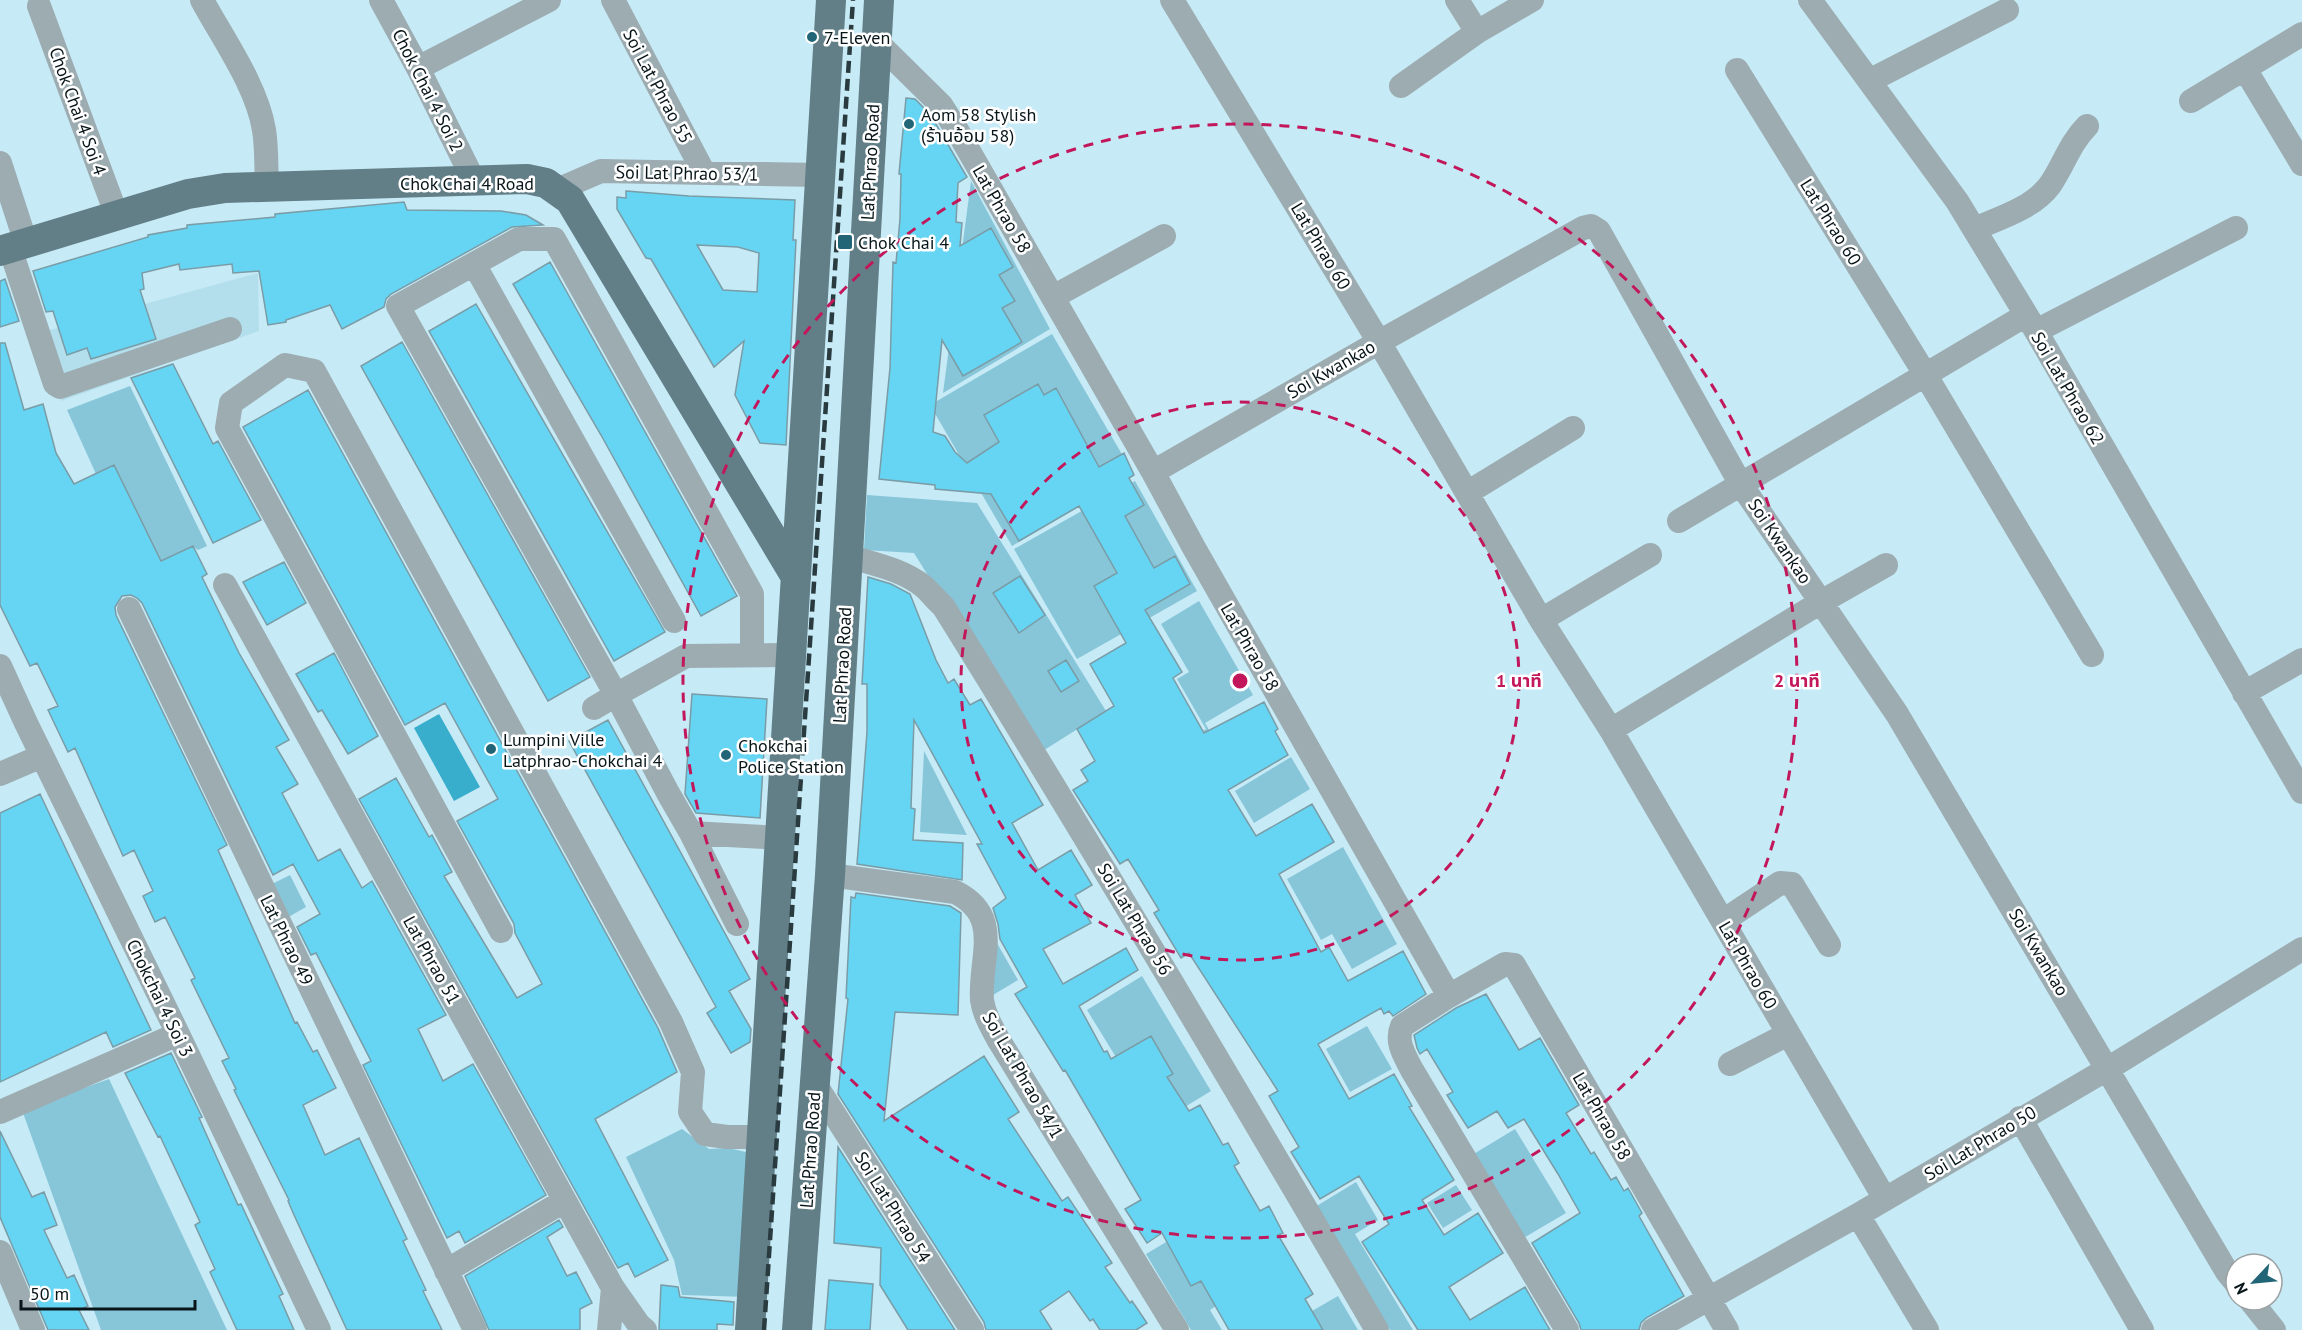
<svg xmlns="http://www.w3.org/2000/svg" width="2302" height="1330" viewBox="0 0 2302 1330" font-family="'PT Sans','Noto Sans Thai',sans-serif">
	<style>
		.built { fill: #b3dfed }
		.green { fill: #87c6d9 }
		.water { fill: #38aecc }
		.building { fill: #66d5f4; stroke: #7a9ca6; stroke-width: 1.5; fill-rule: evenodd }
		.lines { fill: none; stroke-linecap: round; stroke-linejoin: round }
		.minor { stroke: #9dacb1; stroke-width: 24 }
		.major { stroke: #627e87; stroke-width: 30 }
		.rail { stroke: #2a3b40; stroke-width: 4.5; stroke-dasharray: 12 6; stroke-linecap: butt }
		.ring { fill: none; stroke: #c2185b; stroke-width: 3; stroke-dasharray: 10 8 }
		.poi-dot { fill: #216577; stroke: #fff; stroke-width: 2 }
		.labels { text-anchor: middle; dominant-baseline: central; stroke-width: 5; stroke-linejoin: round; paint-order: stroke }
		.poi-label { font-size: 18px; fill: #081519; stroke: #fff; text-anchor: start }
		.street-label { font-size: 18px; fill: #081519; stroke: #fff }
		.centre { fill: #c2185b; stroke: #fff; stroke-width: 3 }
		.ring-label { font-size: 18px; text-anchor: middle; font-weight: bold; fill: #c2185b; stroke: #fff; stroke-width: 5; stroke-linejoin: round; paint-order: stroke }
	</style>
	<rect width="100%" height="100%" fill="#c6eaf6"/>
	<path class="built" d="M 258,273 L 259,331 L 61,401 L 39,333 Z"/>
	<path class="green" d="M 971,181 L 1050,329 L 943,393 Z
		M 1052,334 L 1134,475 L 1012,546 L 930,405 Z
		M 130,386 L 207,546 L 198,550 L 192,546 L 161,561 L 114,465 L 96,474 L 67,410 Z
		M 1135,481 L 1197,591 L 1077,659 L 1014,549 Z
		M 867,495 L 977,503 L 1106,711 L 1038,754 L 914,553 L 864,550 Z
		M 1199,601 L 1253,695 L 1205,723 L 1224,756 L 1194,737 L 1206,729 L 1177,679 L 1189,672 L 1161,624 Z
		M 924,751 L 967,835 L 920,832 Z
		M 1291,757 L 1310,789 L 1254,823 L 1235,791 Z
		M 1343,847 L 1397,944 L 1352,969 L 1332,934 L 1321,940 L 1287,879 Z
		M 290,875 L 306,907 L 285,919 L 268,886 Z
		M 989,929 L 1018,980 L 983,1001 Z
		M 1142,976 L 1211,1091 L 1157,1124 L 1087,1010 Z
		M 1367,1026 L 1392,1069 L 1350,1092 L 1326,1049 Z
		M 109,1079 L 227,1330 L 101,1330 L 22,1110 Z
		M 682,1129 L 709,1149 L 728,1148 L 759,1155 L 748,1297 L 682,1295 L 674,1260 L 626,1157 Z
		M 1515,1129 L 1566,1213 L 1522,1239 L 1472,1155 Z
		M 1356,1182 L 1378,1220 L 1355,1234 L 1413,1330 L 1390,1330 L 1315,1207 Z
		M 1456,1185 L 1472,1210 L 1443,1228 L 1427,1203 Z
		M 1205,1219 L 1222,1302 L 1210,1310 L 1222,1330 L 1191,1330 L 1146,1254 Z
		M 1338,1296 L 1358,1330 L 1323,1330 L 1312,1311 Z"/>
	<path class="water" d="M 439,714 L 480,787 L 454,801 L 414,728 Z"/>
	<path class="building" d="M 906,98 L 915,99 L 930,114 L 967,177 L 958,183 L 956,222 L 962,223 L 960,246 L 991,228 L 1013,267 L 999,275 L 1015,301 L 1002,308 L 1022,342 L 963,376 L 942,340 L 933,432 L 945,436 L 955,452 L 967,463 L 999,442 L 984,415 L 1038,384 L 1044,395 L 1056,388 L 1099,467 L 1124,453 L 1134,475 L 1129,478 L 1144,505 L 1125,516 L 1154,568 L 1175,556 L 1190,584 L 1145,610 L 1182,672 L 1173,678 L 1204,733 L 1264,702 L 1278,729 L 1275,731 L 1288,755 L 1228,790 L 1256,836 L 1312,804 L 1334,842 L 1279,874 L 1321,952 L 1329,947 L 1348,981 L 1403,951 L 1426,994 L 1393,1016 L 1389,1011 L 1384,1014 L 1381,1008 L 1318,1044 L 1349,1099 L 1394,1074 L 1412,1106 L 1409,1107 L 1454,1180 L 1422,1200 L 1444,1235 L 1478,1213 L 1503,1253 L 1449,1287 L 1470,1320 L 1525,1287 L 1550,1330 L 1418,1330 L 1362,1242 L 1389,1224 L 1359,1176 L 1320,1199 L 1291,1152 L 1299,1147 L 1269,1096 L 1278,1091 L 1189,953 L 1181,958 L 1154,913 L 1159,910 L 1128,859 L 1120,864 L 1073,790 L 1088,781 L 1081,770 L 1095,761 L 1077,729 L 1114,706 L 1090,664 L 1126,643 L 1094,586 L 1117,573 L 1079,506 L 1019,541 L 991,494 L 935,489 L 935,485 L 879,479 L 890,368 L 893,262 L 896,263 L 900,219 L 901,174 L 899,174 Z
		M 626,191 L 689,196 L 795,200 L 793,240 L 796,240 L 786,445 L 760,443 L 735,395 L 744,341 L 714,367 L 651,259 L 646,258 L 617,209 L 617,197 L 626,198 ZM 697,245 L 738,247 L 759,253 L 757,292 L 723,290 Z
		M 404,202 L 407,210 L 501,211 L 526,215 L 543,225 L 512,227 L 391,294 L 386,299 L 384,307 L 342,329 L 330,305 L 286,320 L 286,322 L 268,325 L 259,271 L 233,273 L 232,264 L 180,270 L 179,264 L 142,273 L 144,289 L 140,290 L 156,339 L 91,359 L 87,348 L 67,355 L 53,311 L 46,312 L 33,271 L 148,237 L 148,235 L 187,228 L 187,225 L 275,217 L 275,214 Z
		M 550,262 L 737,596 L 701,616 L 601,435 L 513,284 Z
		M 5,279 L 19,321 L 0,327 L 0,281 Z
		M 476,304 L 665,632 L 614,661 L 429,331 Z
		M 402,342 L 590,677 L 548,701 L 361,366 Z
		M 0,343 L 5,343 L 24,410 L 43,404 L 56,453 L 74,484 L 114,465 L 161,561 L 193,546 L 207,574 L 202,577 L 239,653 L 289,740 L 276,747 L 298,784 L 282,793 L 318,861 L 340,849 L 362,888 L 372,881 L 446,1015 L 418,1029 L 443,1081 L 473,1064 L 546,1195 L 465,1243 L 459,1231 L 447,1238 L 363,1065 L 371,1061 L 316,953 L 311,955 L 297,927 L 320,914 L 293,864 L 273,875 L 142,603 L 137,598 L 131,595 L 122,596 L 115,607 L 116,615 L 227,845 L 218,850 L 295,1023 L 297,1022 L 313,1052 L 317,1050 L 336,1088 L 303,1105 L 325,1155 L 359,1138 L 407,1239 L 403,1241 L 426,1290 L 423,1291 L 442,1330 L 347,1330 L 294,1215 L 288,1201 L 289,1200 L 234,1090 L 236,1089 L 222,1061 L 229,1058 L 191,980 L 195,978 L 165,917 L 155,922 L 143,896 L 153,891 L 134,850 L 123,856 L 75,748 L 68,752 L 48,710 L 58,706 L 37,663 L 30,666 L 0,605 Z
		M 173,364 L 213,444 L 218,441 L 261,520 L 213,543 L 131,378 Z
		M 308,390 L 658,1028 L 677,1072 L 595,1119 L 668,1260 L 635,1277 L 628,1263 L 618,1268 L 359,799 L 396,778 L 429,837 L 432,835 L 452,872 L 444,876 L 517,998 L 542,984 L 515,933 L 514,924 L 457,821 L 498,799 L 445,703 L 405,725 L 243,427 Z
		M 284,562 L 306,603 L 267,625 L 243,582 Z
		M 1020,576 L 1045,615 L 1019,633 L 993,593 Z
		M 868,577 L 891,584 L 910,594 L 936,660 L 948,683 L 954,679 L 970,705 L 981,699 L 1043,805 L 1012,823 L 1038,870 L 1071,850 L 1092,885 L 1075,895 L 1091,923 L 1043,949 L 1063,984 L 1126,948 L 1138,970 L 1079,1006 L 1104,1052 L 1107,1051 L 1111,1059 L 1151,1036 L 1173,1074 L 1167,1077 L 1189,1111 L 1200,1105 L 1223,1145 L 1228,1143 L 1239,1163 L 1234,1166 L 1260,1211 L 1269,1206 L 1283,1233 L 1278,1235 L 1313,1294 L 1305,1299 L 1323,1330 L 1229,1330 L 1201,1281 L 1191,1286 L 1162,1233 L 1147,1243 L 1125,1209 L 1141,1200 L 1065,1070 L 1063,1071 L 1015,994 L 1027,987 L 1000,939 L 998,924 L 993,908 L 1006,898 L 977,844 L 982,844 L 914,720 L 911,808 L 915,809 L 913,840 L 963,843 L 962,880 L 857,864 L 867,732 L 867,684 L 862,684 Z
		M 334,653 L 378,736 L 348,754 L 322,710 L 318,712 L 296,674 Z
		M 1066,660 L 1079,681 L 1061,692 L 1048,671 Z
		M 692,694 L 767,699 L 760,818 L 696,813 L 685,794 Z
		M 608,720 L 750,979 L 729,991 L 751,1029 L 750,1042 L 731,1053 L 707,1013 L 716,1007 L 569,741 Z
		M 40,794 L 151,1030 L 113,1047 L 106,1032 L 0,1082 L 0,813 Z
		M 856,893 L 950,906 L 961,913 L 958,1015 L 895,1012 L 884,1121 L 984,1056 L 1019,1112 L 1008,1119 L 1062,1201 L 1068,1197 L 1112,1263 L 1105,1267 L 1130,1303 L 1132,1301 L 1147,1323 L 1136,1330 L 1100,1330 L 1093,1319 L 1090,1321 L 1069,1291 L 1040,1311 L 1052,1330 L 986,1330 L 984,1322 L 838,1094 L 848,999 L 846,998 L 851,897 L 855,898 Z
		M 1486,994 L 1519,1050 L 1540,1038 L 1579,1105 L 1566,1113 L 1591,1154 L 1594,1152 L 1611,1180 L 1616,1177 L 1624,1191 L 1628,1188 L 1642,1213 L 1639,1216 L 1684,1296 L 1646,1318 L 1641,1323 L 1639,1330 L 1581,1330 L 1579,1323 L 1532,1243 L 1580,1213 L 1558,1174 L 1524,1119 L 1508,1128 L 1497,1111 L 1468,1128 L 1447,1095 L 1453,1092 L 1427,1049 L 1420,1054 L 1417,1048 L 1414,1035 L 1456,1008 Z
		M 171,1053 L 202,1117 L 199,1118 L 238,1205 L 241,1204 L 283,1294 L 279,1296 L 294,1330 L 237,1330 L 210,1272 L 215,1269 L 195,1225 L 200,1222 L 160,1136 L 158,1137 L 125,1073 Z
		M 0,1131 L 32,1197 L 44,1192 L 57,1225 L 44,1230 L 67,1278 L 74,1275 L 88,1306 L 79,1310 L 89,1330 L 48,1330 L 0,1217 Z
		M 838,1147 L 955,1330 L 908,1330 L 880,1285 L 881,1248 L 834,1243 Z
		M 559,1220 L 563,1227 L 547,1237 L 567,1276 L 576,1272 L 592,1303 L 580,1309 L 580,1330 L 489,1330 L 465,1276 Z
		M 829,1280 L 873,1284 L 870,1330 L 825,1330 Z
		M 661,1285 L 678,1287 L 680,1297 L 734,1302 L 733,1325 L 717,1324 L 717,1330 L 659,1330 Z"/>
	<g class="lines">
		<path class="minor" d="M 202,0 C 223,39 257,86 264,130 C 267,148 266,168 267,186
			M 381,0 L 418,68 L 474,181
			M 613,0 L 704,173
			M 1172,0 L 1379,342 L 1541,620 L 1611,730 L 1885,1199
			M 1457,0 L 1477,32
			M 1810,0 L 1957,201 L 2036,331 L 2302,792
			M 39,6 L 117,216
			M 877,42 L 941,105 L 958,132 L 1153,472 L 1193,546 L 1449,996
			M 418,68 L 549,0
			M 2245,69 L 2302,164
			M 1737,70 L 1925,374 L 2092,655
			M 1871,80 L 2007,10
			M 1401,86 L 1477,32 L 1532,0
			M 2191,101 L 2302,34
			M 0,163 L 26,243
			M 557,190 L 601,171 L 820,175
			M 1974,229 C 2000,218 2033,208 2050,185 C 2064,165 2069,144 2087,126
			M 10,248 L 55,384 L 60,387 L 230,329
			M 474,264 L 674,621
			M 1053,297 L 1164,236
			M 2036,331 L 2236,228
			M 1153,472 L 1379,342 L 1583,228 L 1591,226 L 1599,231 L 1740,483 L 1897,714 L 2227,1272 L 2236,1283
			M 1467,493 L 1573,428
			M 1679,521 L 2026,315
			M 848,556 C 873,564 901,569 923,586 C 930,592 936,600 943,606 C 1092,845 1235,1087 1377,1330
			M 225,585 L 613,1288 L 639,1325 L 645,1330
			M 129,609 L 475,1330
			M 1541,620 L 1650,555
			M 0,666 L 26,723 L 178,1034 L 319,1330
			M 2244,693 L 2302,660
			M 594,708 L 616,695 L 398,306 L 519,239 L 554,239 L 752,594 L 752,655
			M 1611,730 L 1821,602 L 1886,565
			M 0,774 L 42,756
			M 691,833 L 737,924
			M 780,838 L 691,833 L 668,793 L 616,695 L 686,656 L 791,655
			M 830,875 L 955,892 C 1004,916 979,958 982,1000 C 984,1014 991,1026 998,1039 L 1177,1330
			M 1723,921 L 1780,883 L 1792,884 L 1829,945
			M 501,931 L 227,428 L 231,403 L 285,365 L 314,371 L 671,1022 L 693,1072 L 690,1112 L 705,1134 L 727,1137 L 761,1137
			M 1730,1064 L 1788,1034
			M 815,1084 L 972,1330
			M 0,1112 L 178,1034
			M 2020,1118 L 2142,1330
			M 1858,1215 L 1927,1330
			M 0,1252 L 33,1330
			M 446,1271 L 564,1201
			M 2250,1300 L 2274,1330
			M 609,1330 L 613,1288
			M 1567,1330 L 1412,1070 C 1405,1056 1395,1042 1402,1026 L 1449,996 L 1505,964 L 1514,965 L 1727,1330
			M 1653,1330 L 1858,1215 L 2109,1068 L 2302,949"/>
		<path class="major" d="M 0,251 L 188,194 L 225,188 L 527,179 L 546,183 L 570,200 L 796,577
			M 750,1330 L 831,0
			M 797,1330 L 830,875 L 879,0"/>
		<path class="rail" d="M 764,1330 L 853,0"/>
	</g>
	<g class="ring">
		<circle cx="1240" cy="681" r="279"/>
		<circle cx="1240" cy="681" r="557"/>
	</g>
	<g class="poi-dot">
		<circle cx="812" cy="37" r="6"/>
		<circle cx="909" cy="124" r="6"/>
		<rect x="837" y="234" width="16" height="16" rx="3"/>
		<circle cx="491" cy="749" r="6"/>
		<circle cx="726" cy="755" r="6"/>
	</g>
	<g class="labels">
		<g class="poi-label">
			<text x="824" y="37">7-Eleven</text>
			<text x="921" y="114">Aom 58 Stylish<tspan x="921" dy="21">(ร้านอ้อม 58)</tspan></text>
			<text x="858" y="242">Chok Chai 4</text>
			<text x="503" y="739">Lumpini Ville<tspan x="503" dy="21">Latphrao-Chokchai 4</tspan></text>
			<text x="738" y="745">Chokchai<tspan x="738" dy="21">Police Station</tspan></text>
		</g>
		<g class="street-label">
			<text transform="translate(658 86) rotate(62)">Soi Lat Phrao 55</text>
			<text transform="translate(428 90) rotate(63)">Chok Chai 4 Soi 2</text>
			<text transform="translate(78 111) rotate(70)">Chok Chai 4 Soi 4</text>
			<text transform="translate(870 162) rotate(-87)">Lat Phrao Road</text>
			<text transform="translate(687 173) rotate(1)">Soi Lat Phrao 53/1</text>
			<text x="467" y="183">Chok Chai 4 Road</text>
			<text transform="translate(1002 209) rotate(60)">Lat Phrao 58</text>
			<text transform="translate(1831 222) rotate(58)">Lat Phrao 60</text>
			<text transform="translate(1321 246) rotate(59)">Lat Phrao 60</text>
			<text transform="translate(1331 369) rotate(-30)">Soi Kwankao</text>
			<text transform="translate(2068 388) rotate(60)">Soi Lat Phrao 62</text>
			<text transform="translate(1780 541) rotate(56)">Soi Kwankao</text>
			<text transform="translate(1250 647) rotate(60)">Lat Phrao 58</text>
			<text transform="translate(842 665) rotate(-87)">Lat Phrao Road</text>
			<text transform="translate(1135 919) rotate(59)">Soi Lat Phrao 56</text>
			<text transform="translate(287 940) rotate(64)">Lat Phrao 49</text>
			<text transform="translate(2039 952) rotate(59)">Soi Kwankao</text>
			<text transform="translate(432 960) rotate(61)">Lat Phrao 51</text>
			<text transform="translate(1748 965) rotate(60)">Lat Phrao 60</text>
			<text transform="translate(160 998) rotate(64)">Chokchai 4 Soi 3</text>
			<text transform="translate(1023 1075) rotate(60)">Soi Lat Phrao 54/1</text>
			<text transform="translate(1602 1116) rotate(60)">Lat Phrao 58</text>
			<text transform="translate(1980 1143) rotate(-31)">Soi Lat Phrao 50</text>
			<text transform="translate(810 1150) rotate(-86)">Lat Phrao Road</text>
			<text transform="translate(893 1207) rotate(58)">Soi Lat Phrao 54</text>
		</g>
	</g>
	<circle cx="1240" cy="681" r="9" class="centre"/>
	<g class="ring-label">
		<text x="1519" y="687">1 นาที</text>
		<text x="1797" y="687">2 นาที</text>
	</g>
	<g transform="translate(2254 1282) rotate(244)"><circle r="28" fill="#ffffff" stroke="#9ca1a3" stroke-width="1.5"/>
	<path d="M0-4.5L10 22L0 15L-10 22Z" fill="#216577"/>
	<text y="-9" font-size="16" font-weight="bold" text-anchor="middle" fill="#081519">N</text>
	</g>
	<path d="M21 1300v9h174v-9" fill="none" stroke="#081519" stroke-width="3"/>
	<text x="30" y="1300" font-size="18" fill="#081519" stroke="#ffffff" stroke-width="4.5" paint-order="stroke">50 m</text>
</svg>
